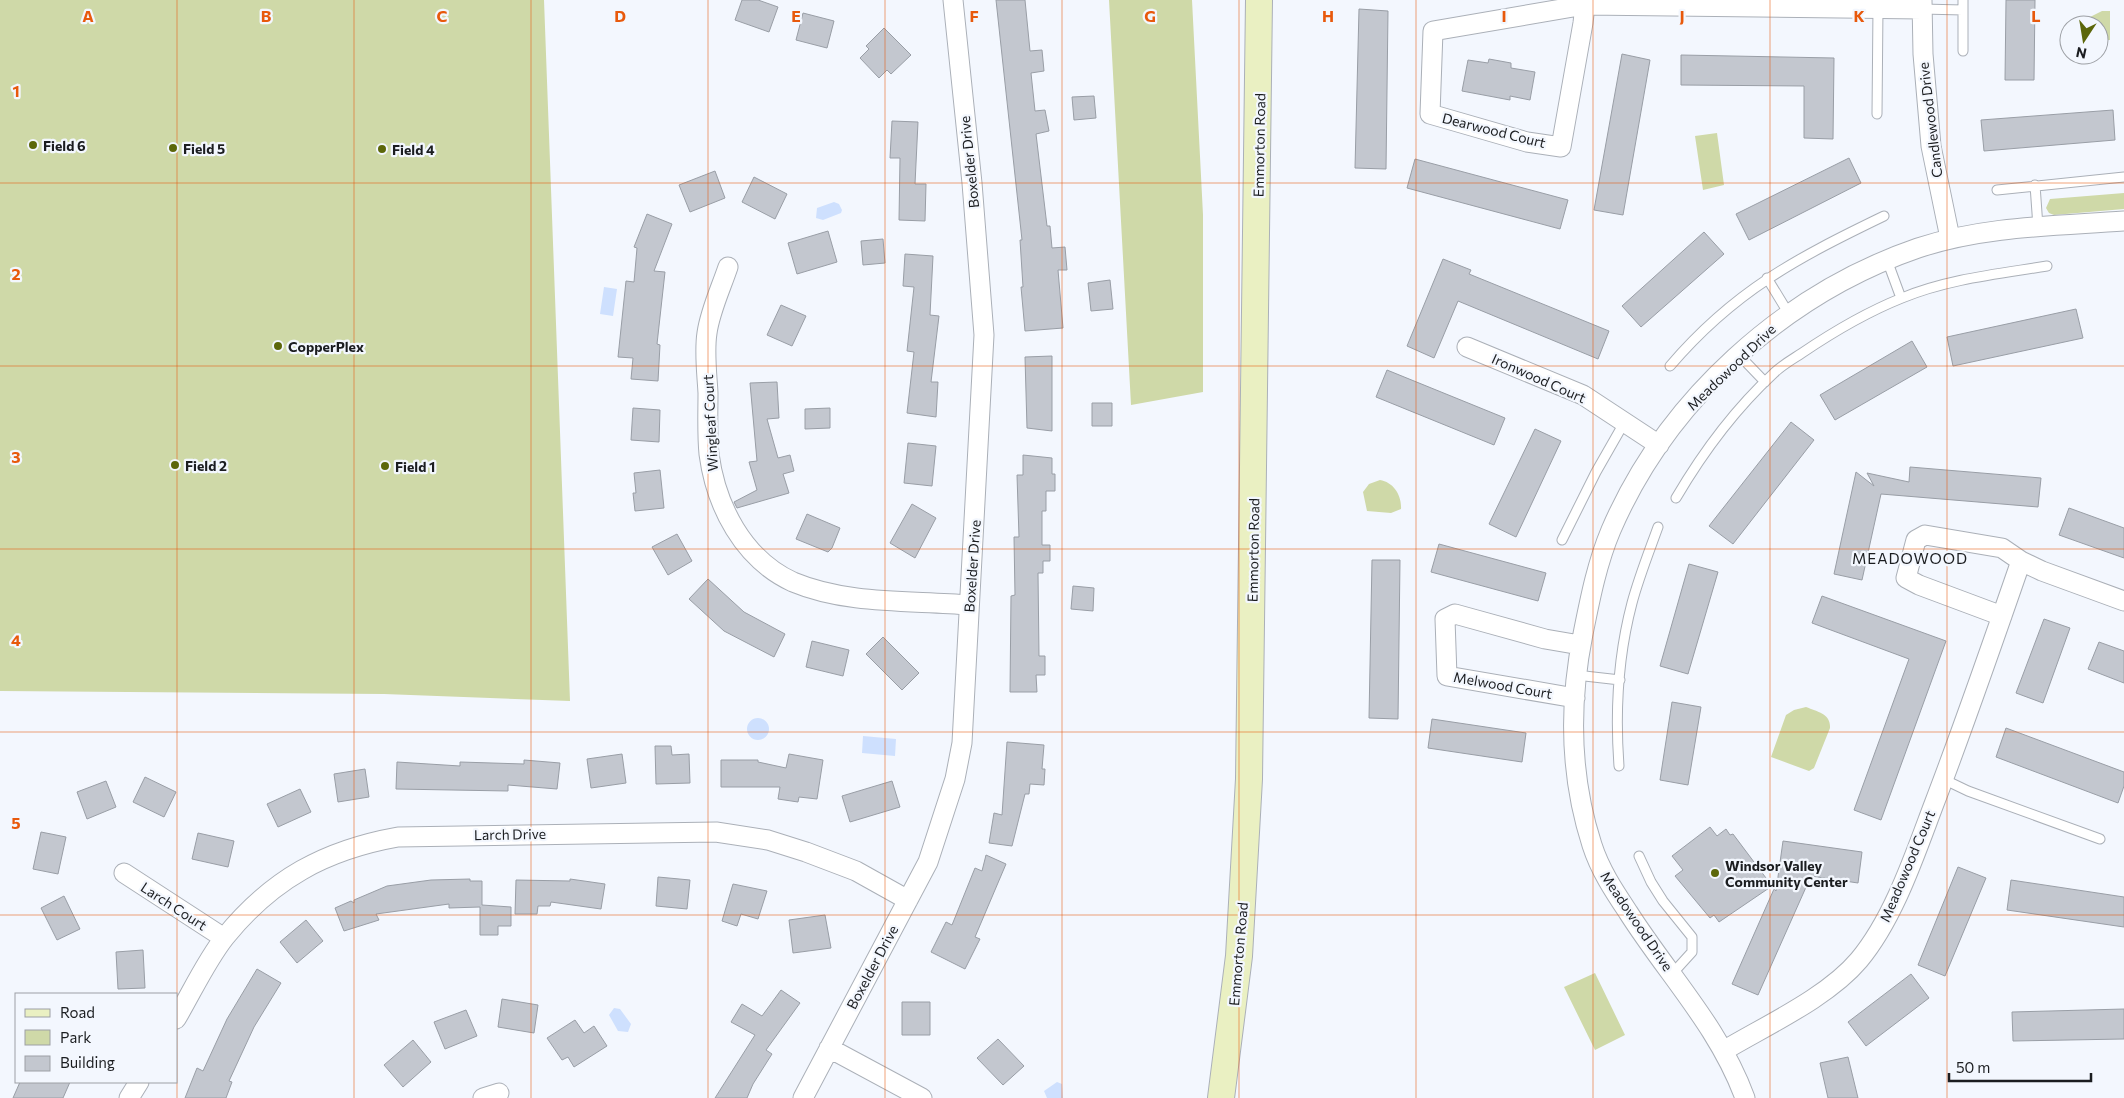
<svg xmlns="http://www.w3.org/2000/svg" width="2124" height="1098" viewBox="0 0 2124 1098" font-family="Commissioner,sans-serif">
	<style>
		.green { fill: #cfd9a8 }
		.water { fill: #cee0fe }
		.building { fill: #c3c7cf; stroke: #999ea6 }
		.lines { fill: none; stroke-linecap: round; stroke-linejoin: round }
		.service-casing { stroke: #abb0b8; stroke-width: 11 }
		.minor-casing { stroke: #abb0b8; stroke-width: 21 }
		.secondary-casing { stroke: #abb0b8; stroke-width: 28 }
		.service { stroke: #fff; stroke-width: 9 }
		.minor { stroke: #fff; stroke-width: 19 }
		.secondary { stroke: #eaf0c2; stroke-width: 26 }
		.grid { fill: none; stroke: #e8590c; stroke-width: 1; stroke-opacity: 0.55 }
		.poi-dot { fill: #5c670a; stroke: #f3f7fe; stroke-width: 2 }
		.labels { text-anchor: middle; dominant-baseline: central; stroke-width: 4.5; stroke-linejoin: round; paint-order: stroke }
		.street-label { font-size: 14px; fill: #1b1d20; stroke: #f3f7fe }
		.poi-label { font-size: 14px; font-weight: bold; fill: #1b1d20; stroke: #f3f7fe; text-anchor: start }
		.neighbourhood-label { font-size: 15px; letter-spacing: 1px; fill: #1b1d20; stroke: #f3f7fe }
		.grid-label { font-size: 16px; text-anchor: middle; font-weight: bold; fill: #e8590c; stroke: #f3f7fe; stroke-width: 4.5; stroke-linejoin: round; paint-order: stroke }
	</style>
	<rect width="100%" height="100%" fill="#f3f7fe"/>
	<path class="green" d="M 0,0 L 544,0 L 570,701 L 384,694 L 0,691 Z
		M 1109,0 L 1192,0 L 1203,215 L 1203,392 L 1131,405 Z
		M 2102,11 L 2110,11 L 2110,40 L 2099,40 L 2099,25 L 2075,25 L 2075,19 L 2086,19 Z
		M 1717,133 L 1724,185 L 1703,190 L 1695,136 Z
		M 2124,193 L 2124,209 L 2054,215 L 2049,213 L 2046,208 L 2050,199 Z
		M 1380,480 C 1393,482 1402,495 1401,509 L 1391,513 L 1367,511 L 1363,492 L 1369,484 Z
		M 1806,707 C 1818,712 1831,714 1830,728 L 1814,768 L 1809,771 L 1771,757 L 1786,715 L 1794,710 Z
		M 1595,973 L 1625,1035 L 1595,1050 L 1564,987 Z"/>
	<path class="water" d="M 834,202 L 839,204 L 842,210 L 841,213 L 823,220 L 816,218 L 817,208 Z
		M 604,287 L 617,289 L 613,316 L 600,314 Z
		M747 729a11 11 0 1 1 22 0a11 11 0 1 1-22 0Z
		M 863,736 L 896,739 L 895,756 L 862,753 Z
		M 614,1008 L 620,1009 L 631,1024 L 628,1032 L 618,1031 L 609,1015 Z
		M 1057,1082 L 1062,1084 L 1063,1098 L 1047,1098 L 1044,1091 Z"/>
	<path class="building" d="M 742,0 L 758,0 L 778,7 L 769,32 L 735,20 Z
		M 996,0 L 1025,0 L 1030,51 L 1042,50 L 1044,71 L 1031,73 L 1035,111 L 1045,110 L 1049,131 L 1036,134 L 1047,226 L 1050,226 L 1052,248 L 1065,247 L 1067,270 L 1058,270 L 1063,328 L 1025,331 L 1021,287 L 1023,287 L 1020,240 L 1022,240 Z
		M 2006,0 L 2035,0 L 2034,80 L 2005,80 Z
		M 1359,9 L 1388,11 L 1386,169 L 1355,168 Z
		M 803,13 L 834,21 L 827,48 L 796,40 Z
		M 884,28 L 911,55 L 891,74 L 887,70 L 879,78 L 860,58 L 869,49 L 866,46 Z
		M 1622,54 L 1650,60 L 1623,215 L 1594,210 Z
		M 1681,55 L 1834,58 L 1833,139 L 1804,138 L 1804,86 L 1681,85 Z
		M 1489,59 L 1511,63 L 1511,68 L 1535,72 L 1530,100 L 1510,96 L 1510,100 L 1462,91 L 1468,60 L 1488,63 Z
		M 1094,96 L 1096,118 L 1074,120 L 1072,97 Z
		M 2113,110 L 2115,140 L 1984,151 L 1981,120 Z
		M 892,121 L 918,122 L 915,184 L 926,184 L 925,221 L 899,220 L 900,158 L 890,158 Z
		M 1849,158 L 1861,183 L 1749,240 L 1736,214 Z
		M 1415,159 L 1568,200 L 1560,229 L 1407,188 Z
		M 715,171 L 725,198 L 690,212 L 679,185 Z
		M 754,177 L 787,194 L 775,219 L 742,202 Z
		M 647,214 L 672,224 L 654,271 L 665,272 L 657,344 L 660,345 L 658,381 L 631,379 L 633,358 L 618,357 L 626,281 L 634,282 L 637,248 L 634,247 Z
		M 828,231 L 837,262 L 797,274 L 788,243 Z
		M 1704,232 L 1724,254 L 1641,327 L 1622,306 Z
		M 883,239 L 885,263 L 863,265 L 861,241 Z
		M 905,254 L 933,256 L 930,315 L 939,316 L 931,382 L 938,382 L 936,417 L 907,413 L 914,352 L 907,351 L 914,287 L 903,286 Z
		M 1443,259 L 1471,270 L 1469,274 L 1609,331 L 1598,359 L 1458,301 L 1434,358 L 1407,346 Z
		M 1110,280 L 1113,309 L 1091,311 L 1088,283 Z
		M 781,305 L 806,316 L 792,346 L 767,335 Z
		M 2076,309 L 2083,338 L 1953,366 L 1947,337 Z
		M 1912,341 L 1927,367 L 1835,420 L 1820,395 Z
		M 1052,356 L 1052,431 L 1027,428 L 1025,357 Z
		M 1387,370 L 1505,418 L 1494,445 L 1376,397 Z
		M 777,382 L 779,418 L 767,419 L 778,458 L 790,455 L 794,471 L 783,474 L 789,493 L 737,508 L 734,502 L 757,490 L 749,462 L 757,461 L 750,383 Z
		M 1092,403 L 1112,403 L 1112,426 L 1092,426 Z
		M 633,408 L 660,410 L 659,442 L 631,440 Z
		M 830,408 L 830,428 L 805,429 L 805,409 Z
		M 1791,422 L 1814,440 L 1733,544 L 1709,526 Z
		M 1535,429 L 1561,441 L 1516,537 L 1489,524 Z
		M 908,443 L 936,446 L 932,486 L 904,483 Z
		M 1023,455 L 1052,458 L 1052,474 L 1055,474 L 1055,491 L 1046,491 L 1046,511 L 1042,511 L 1042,545 L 1050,545 L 1050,561 L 1043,561 L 1043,573 L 1038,573 L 1039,656 L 1045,656 L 1045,675 L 1036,675 L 1037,692 L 1010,692 L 1011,596 L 1015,595 L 1014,537 L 1019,537 L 1017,475 L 1023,475 Z
		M 1910,467 L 2041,478 L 2038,507 L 1881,494 L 1862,580 L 1834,574 L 1856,472 L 1874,486 L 1867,473 L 1909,482 Z
		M 660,470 L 664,508 L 635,511 L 633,493 L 636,493 L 634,473 Z
		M 912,504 L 936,518 L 915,558 L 890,543 Z
		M 2069,508 L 2124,528 L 2124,558 L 2059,535 Z
		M 807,514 L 840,528 L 832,548 L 828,552 L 796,539 Z
		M 677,534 L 692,561 L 668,575 L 652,547 Z
		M 1439,544 L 1546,573 L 1538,601 L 1431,572 Z
		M 1372,560 L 1400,560 L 1398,719 L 1369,718 Z
		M 1689,564 L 1718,572 L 1688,674 L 1660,666 Z
		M 708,579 L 744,612 L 785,634 L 774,657 L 724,631 L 689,599 Z
		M 1073,586 L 1094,588 L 1093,611 L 1071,609 Z
		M 1822,596 L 1946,641 L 1881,820 L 1854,810 L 1909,659 L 1812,623 Z
		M 2044,619 L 2070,628 L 2043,703 L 2016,693 Z
		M 883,637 L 919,673 L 902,690 L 866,654 Z
		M 812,641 L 849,650 L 843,676 L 806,667 Z
		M 2099,642 L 2124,651 L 2124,683 L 2088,669 Z
		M 1672,702 L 1701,707 L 1688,785 L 1660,780 Z
		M 1432,719 L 1526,733 L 1522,762 L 1428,748 Z
		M 2006,728 L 2124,772 L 2124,786 L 2118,803 L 1996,757 Z
		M 1007,742 L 1044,745 L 1042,769 L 1045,769 L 1044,785 L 1030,784 L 1029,794 L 1025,794 L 1012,846 L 989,843 L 994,813 L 1002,815 Z
		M 655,746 L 671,746 L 672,755 L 689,754 L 690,783 L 656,784 Z
		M 622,754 L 626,783 L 591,788 L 587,759 Z
		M 789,754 L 823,760 L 817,799 L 799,797 L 798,802 L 778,799 L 780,787 L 721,787 L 721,760 L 758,760 L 758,762 L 786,768 Z
		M 524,760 L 560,763 L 557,789 L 508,785 L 508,791 L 396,789 L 397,762 L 460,766 L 460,762 L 524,764 Z
		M 365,769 L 369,797 L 338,802 L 334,774 Z
		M 145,777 L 176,792 L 164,817 L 133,802 Z
		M 106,781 L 116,807 L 87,819 L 77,792 Z
		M 892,781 L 900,807 L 850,822 L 842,796 Z
		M 300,789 L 311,812 L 278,827 L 267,804 Z
		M 1710,827 L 1717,836 L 1726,829 L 1730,835 L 1733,834 L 1772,886 L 1719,922 L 1714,915 L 1710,918 L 1675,876 L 1683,870 L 1672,856 Z
		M 41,832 L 66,837 L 58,874 L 33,869 Z
		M 198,833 L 234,841 L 228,867 L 192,859 Z
		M 1783,841 L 1862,852 L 1858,883 L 1811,876 L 1758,995 L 1732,984 L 1774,889 L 1776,891 Z
		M 986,855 L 1006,864 L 975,937 L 980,939 L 965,969 L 931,952 L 946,922 L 952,925 L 975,868 L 982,871 Z
		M 1958,867 L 1986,878 L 1945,976 L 1918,965 Z
		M 658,877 L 690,880 L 687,909 L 656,906 Z
		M 470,879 L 470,881 L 482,881 L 482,905 L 511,907 L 511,926 L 498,926 L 498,935 L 480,935 L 480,907 L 449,908 L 449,904 L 376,914 L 379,920 L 344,931 L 335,908 L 351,901 L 354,903 L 354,900 L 387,886 L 431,880 Z
		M 570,879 L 605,884 L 601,909 L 551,902 L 550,906 L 538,906 L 537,914 L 515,914 L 516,880 L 570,881 Z
		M 2011,880 L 2124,897 L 2124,927 L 2007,910 Z
		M 733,884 L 767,891 L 758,919 L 741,914 L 737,926 L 722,921 Z
		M 64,896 L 80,929 L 57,940 L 41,908 Z
		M 825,915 L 831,948 L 793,953 L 789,920 Z
		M 306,920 L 323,941 L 297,963 L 280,942 Z
		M 143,950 L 145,988 L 118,989 L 116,952 Z
		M 257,969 L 281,983 L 254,1027 L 229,1081 L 232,1082 L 226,1098 L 185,1098 L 197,1068 L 203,1071 L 227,1019 Z
		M 1911,974 L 1929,998 L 1866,1046 L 1848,1022 Z
		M 781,990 L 800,1003 L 766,1050 L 772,1054 L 753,1084 L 747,1098 L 715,1098 L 755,1035 L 731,1022 L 742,1004 L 762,1016 Z
		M 502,999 L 538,1005 L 534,1033 L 498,1027 Z
		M 902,1002 L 930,1002 L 930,1035 L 902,1035 Z
		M 2124,1009 L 2124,1039 L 2013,1041 L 2012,1012 Z
		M 466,1010 L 477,1036 L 445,1049 L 434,1022 Z
		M 575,1020 L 584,1033 L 594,1026 L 607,1046 L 574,1067 L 568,1057 L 562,1060 L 547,1038 Z
		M 998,1039 L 1024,1066 L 1003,1085 L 977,1058 Z
		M 413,1040 L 431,1062 L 403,1087 L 384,1065 Z
		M 1848,1057 L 1858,1098 L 1828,1098 L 1820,1063 Z
		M 20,1082 L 70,1082 L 63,1098 L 13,1098 Z"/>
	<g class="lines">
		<g class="service-casing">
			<path id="service" d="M 1922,9 L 1963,10
				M 1963,51 L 1963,0
				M 1877,114 L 1878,8
				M 2035,185 L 2038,227
				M 1997,190 L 2124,177
				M 1887,260 L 1901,298
				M 1767,278 L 1789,314
				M 1740,356 L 1765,382
				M 1670,366 C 1734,291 1797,258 1884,216
				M 1676,498 C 1703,452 1735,409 1774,373 C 1782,365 1793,359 1802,353 C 1833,332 1867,312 1902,298 C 1948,279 1998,274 2047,266
				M 1562,540 L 1596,472 L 1624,423
				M 1576,675 L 1620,680
				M 1619,766 C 1615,712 1618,656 1632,603 C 1639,577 1649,552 1658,527
				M 1943,779 L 1968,791 L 2100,839
				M 1639,856 L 1651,882 L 1663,901 L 1692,937 L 1692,952 L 1672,974"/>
		</g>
		<g class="minor-casing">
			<path id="minor" d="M 1922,0 L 1923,54 L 1931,146 L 1950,238
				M 1585,5 L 1583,23 L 1561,147 L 1527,142 L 1430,114 L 1433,31 L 1585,5 L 1922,9
				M 728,267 C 721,288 710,311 707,333 C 704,352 707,374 708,393 C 708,413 707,434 709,454 C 716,506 743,559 793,582 C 848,605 911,600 969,605
				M 1467,347 L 1583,395 L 1659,445
				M 2002,616 L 1919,585 L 1906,578 L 1916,540 L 1925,535 L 2002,548 L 2021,561 L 2042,571 L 2124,601
				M 1575,698 L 1447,676 L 1445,619 L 1455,614 L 1545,639 L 1580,645
				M 124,873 L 224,938
				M 176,1019 C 192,992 206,961 225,937 C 272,879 325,850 398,837 L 716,832 L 768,840 L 806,852 L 856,871 L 908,900
				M 829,1048 L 922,1098
				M 1725,1050 C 1767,1025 1828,997 1859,960 C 1894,918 1915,854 1934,804 C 1965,723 1993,642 2021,561
				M 129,1098 L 139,1082
				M 483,1098 L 499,1093
				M 803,1098 L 928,862 L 955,779 L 962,743 L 984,335 L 972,183 L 953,0
				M 1745,1098 C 1719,1027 1668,975 1628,912 C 1614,891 1600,870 1592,845 C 1570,777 1569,704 1583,634 C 1590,599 1597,563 1611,530 C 1667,400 1784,294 1918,248 C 1984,226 2056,226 2124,221"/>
		</g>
		<g class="secondary-casing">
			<path id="secondary" d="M 1221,1098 L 1239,956 L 1249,779 L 1259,0"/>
		</g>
		<use href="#service" class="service"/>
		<use href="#minor" class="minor"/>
		<use href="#secondary" class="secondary"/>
	</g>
	<path class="grid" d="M 177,0 L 177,1098M 354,0 L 354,1098M 531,0 L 531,1098M 708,0 L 708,1098M 885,0 L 885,1098M 1062,0 L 1062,1098M 1239,0 L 1239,1098M 1416,0 L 1416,1098M 1593,0 L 1593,1098M 1770,0 L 1770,1098M 1947,0 L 1947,1098M 0,183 L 2124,183M 0,366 L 2124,366M 0,549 L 2124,549M 0,732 L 2124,732M 0,915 L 2124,915"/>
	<g class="poi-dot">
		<circle cx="33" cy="145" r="5"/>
		<circle cx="173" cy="148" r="5"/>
		<circle cx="382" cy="149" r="5"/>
		<circle cx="278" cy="346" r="5"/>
		<circle cx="175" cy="465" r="5"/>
		<circle cx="385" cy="466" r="5"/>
		<circle cx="1715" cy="873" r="5"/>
	</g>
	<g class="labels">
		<g class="street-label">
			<text transform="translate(1930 120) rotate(-97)">Candlewood Drive</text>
			<text transform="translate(1494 130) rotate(14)">Dearwood Court</text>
			<text transform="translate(1259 145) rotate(-89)">Emmorton Road</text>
			<text transform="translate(969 162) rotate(-96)">Boxelder Drive</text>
			<text transform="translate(1731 367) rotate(-44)">Meadowood Drive</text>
			<text transform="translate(1539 378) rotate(24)">Ironwood Court</text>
			<text transform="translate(710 423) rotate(-93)">Wingleaf Court</text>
			<text transform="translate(1253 550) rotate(-89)">Emmorton Road</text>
			<text transform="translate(972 566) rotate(-86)">Boxelder Drive</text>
			<text transform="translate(1503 685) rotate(10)">Melwood Court</text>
			<text transform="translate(510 834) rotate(-1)">Larch Drive</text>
			<text transform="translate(1907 866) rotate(-67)">Meadowood Court</text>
			<text transform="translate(174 906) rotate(33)">Larch Court</text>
			<text transform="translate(1637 921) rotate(56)">Meadowood Drive</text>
			<text transform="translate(1238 954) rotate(-85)">Emmorton Road</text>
			<text transform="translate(872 967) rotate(-62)">Boxelder Drive</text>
		</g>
		<g class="poi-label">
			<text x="43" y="145">Field 6</text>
			<text x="183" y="148">Field 5</text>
			<text x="392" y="149">Field 4</text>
			<text x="288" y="346">CopperPlex</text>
			<text x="185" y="465">Field 2</text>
			<text x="395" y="466">Field 1</text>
			<text x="1725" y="865">Windsor Valley<tspan x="1725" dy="16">Community Center</tspan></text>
		</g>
		<g class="neighbourhood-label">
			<text x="1910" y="558">MEADOWOOD</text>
		</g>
	</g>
	<g class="grid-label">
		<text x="88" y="22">A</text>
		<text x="266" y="22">B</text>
		<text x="442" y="22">C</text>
		<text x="620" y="22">D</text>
		<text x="796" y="22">E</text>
		<text x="974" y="22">F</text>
		<text x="1150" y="22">G</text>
		<text x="1328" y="22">H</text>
		<text x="1504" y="22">I</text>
		<text x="1682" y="22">J</text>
		<text x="1859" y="22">K</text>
		<text x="2036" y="22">L</text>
		<text x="16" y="97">1</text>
		<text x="16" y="280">2</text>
		<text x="16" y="463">3</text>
		<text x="16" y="646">4</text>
		<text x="16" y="829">5</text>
	</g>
	<rect x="15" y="993" width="162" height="90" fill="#f3f7fe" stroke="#9da0a5"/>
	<rect x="25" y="1009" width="25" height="8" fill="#eaf0c2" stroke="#9da0a5"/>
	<text x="60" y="1018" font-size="15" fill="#1b1d20">Road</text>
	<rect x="25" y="1030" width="25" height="15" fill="#cfd9a8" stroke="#9da0a5"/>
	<text x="60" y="1043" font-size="15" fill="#1b1d20">Park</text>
	<rect x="25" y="1056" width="25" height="15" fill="#c3c7cf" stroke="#9da0a5"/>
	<text x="60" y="1068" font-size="15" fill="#1b1d20">Building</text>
	<g transform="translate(2084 40) rotate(192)"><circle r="24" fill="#f3f7fe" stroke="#9da0a5"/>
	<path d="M0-4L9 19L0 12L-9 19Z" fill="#5c670a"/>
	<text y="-8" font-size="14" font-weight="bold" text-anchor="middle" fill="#1b1d20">N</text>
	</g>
	<path d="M1949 1073v8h142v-8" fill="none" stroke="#1b1d20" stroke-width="2.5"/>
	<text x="1956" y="1073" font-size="15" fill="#1b1d20" stroke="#f3f7fe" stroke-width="4" paint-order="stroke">50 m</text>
</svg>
